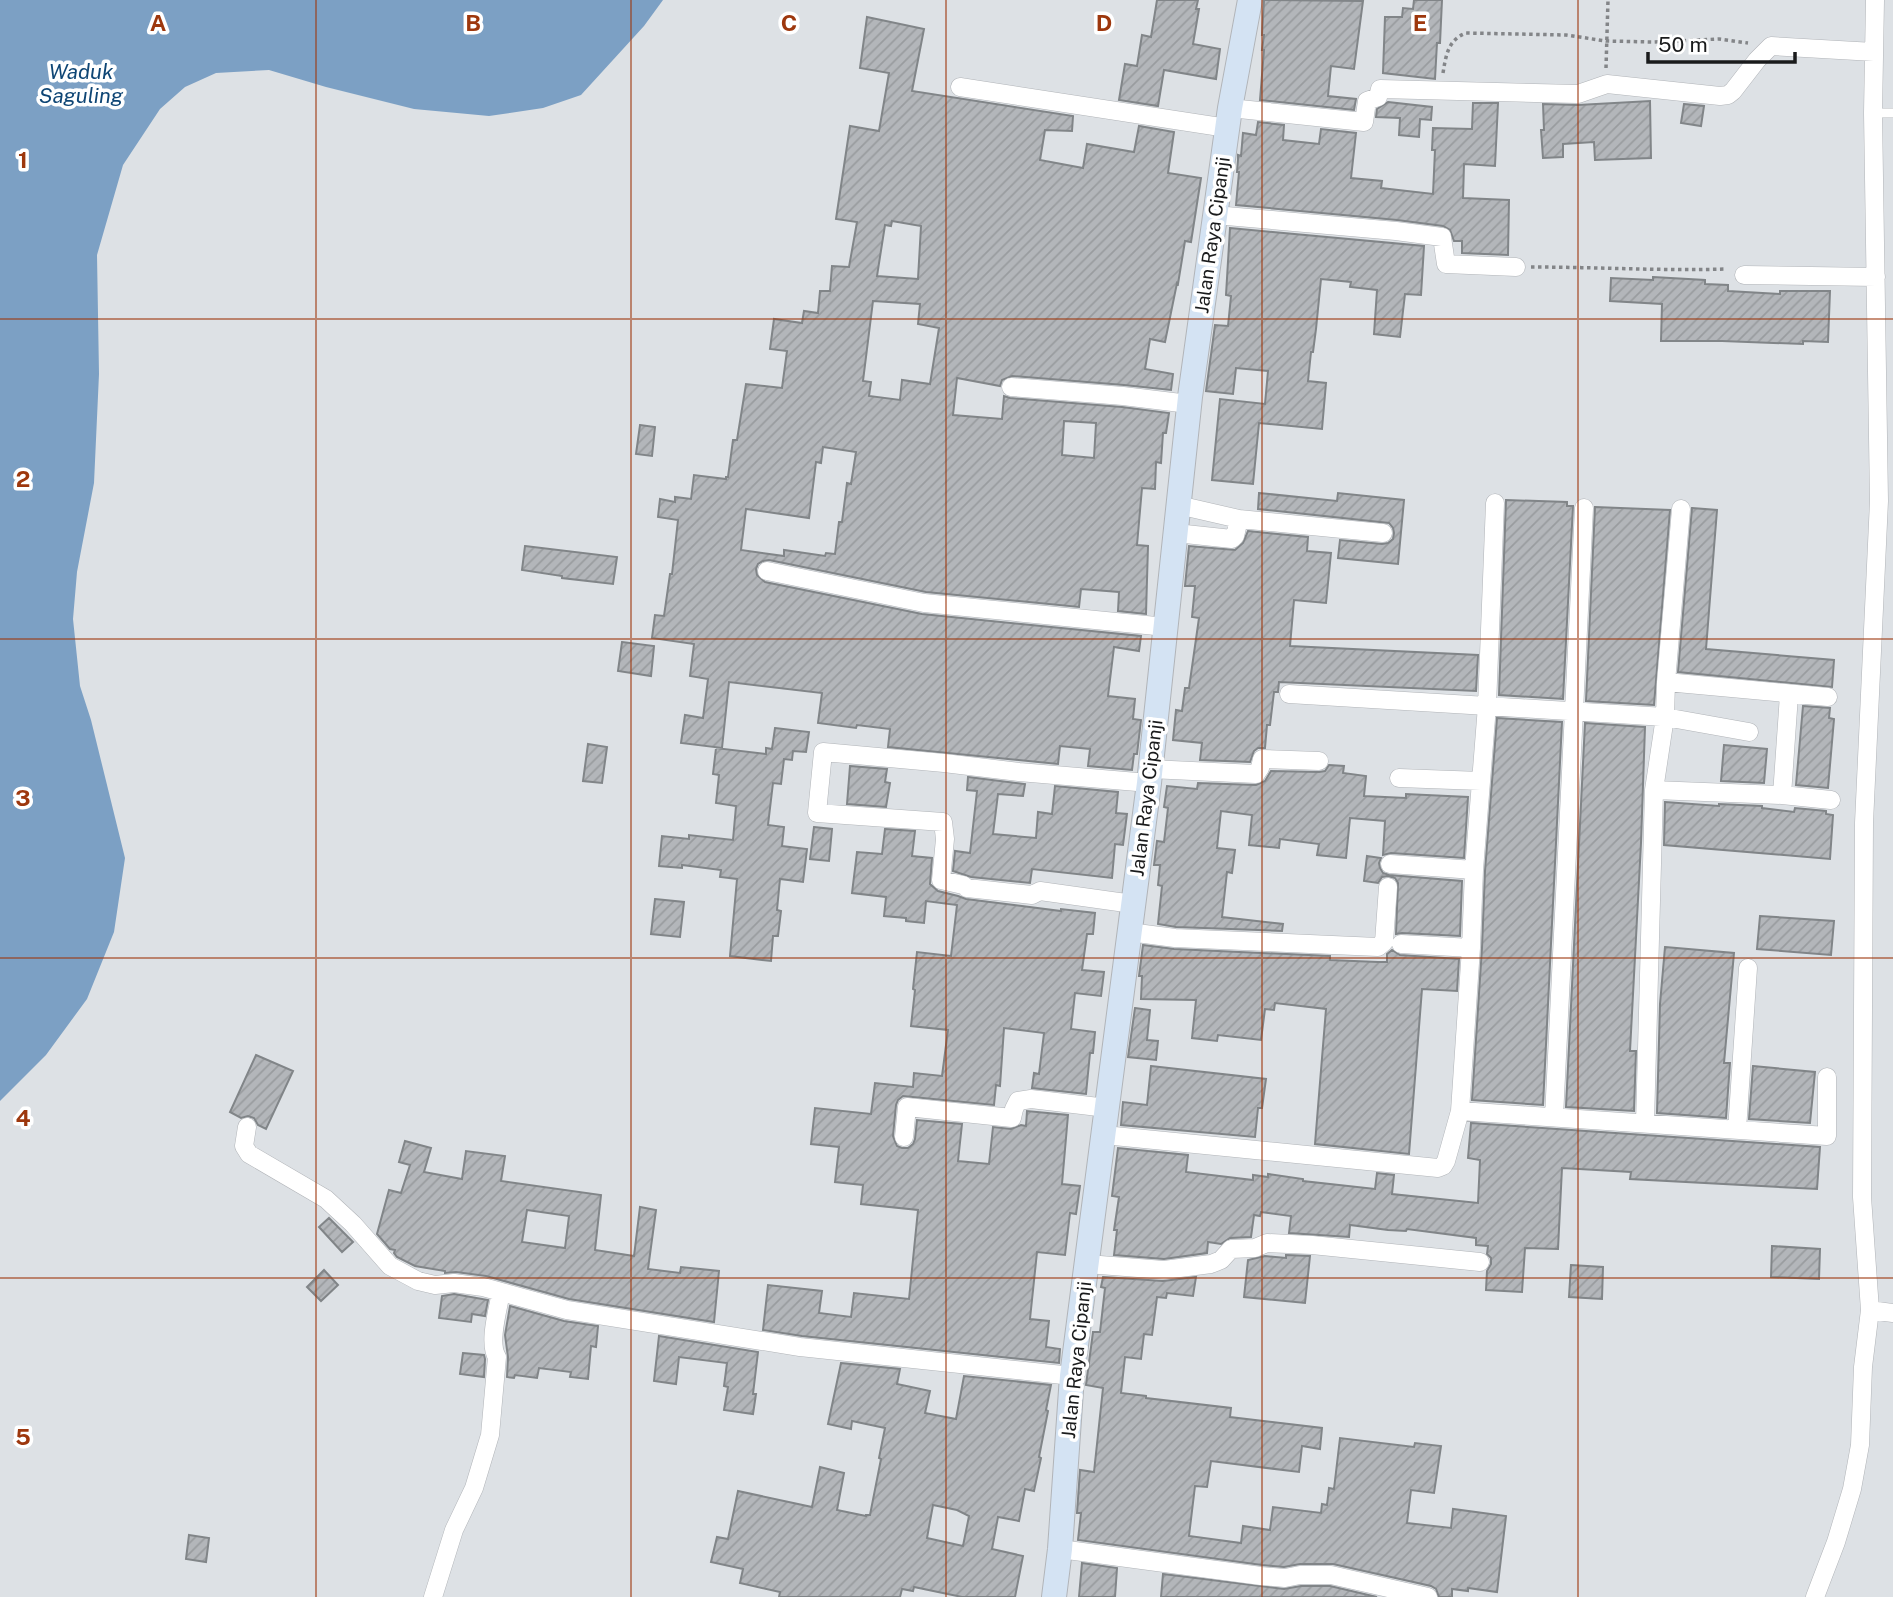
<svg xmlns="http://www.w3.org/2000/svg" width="1893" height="1597" viewBox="0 0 1893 1597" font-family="'Public Sans',sans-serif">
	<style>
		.water { fill: #7ca0c4 }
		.building { fill: url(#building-hatch); stroke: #818588; stroke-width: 2; fill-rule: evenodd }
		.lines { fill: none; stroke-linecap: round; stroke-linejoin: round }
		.service-casing { stroke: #b1b4b8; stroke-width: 10 }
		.minor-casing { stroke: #b1b4b8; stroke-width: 19 }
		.secondary-casing { stroke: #b1b4b8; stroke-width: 26 }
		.path { stroke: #838588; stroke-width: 3.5; stroke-dasharray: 3.5 3.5; stroke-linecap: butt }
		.service { stroke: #fff; stroke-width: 9 }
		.minor { stroke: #fff; stroke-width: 18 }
		.secondary { stroke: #d4e3f3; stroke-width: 24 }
		.grid { fill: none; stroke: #9d370d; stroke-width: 2; stroke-opacity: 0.55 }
		.labels { text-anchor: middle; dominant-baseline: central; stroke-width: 7; stroke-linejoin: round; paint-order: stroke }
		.street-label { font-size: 19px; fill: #1a1b1c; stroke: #fff }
		.water-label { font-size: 21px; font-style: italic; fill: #0f4675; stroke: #fff }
		.grid-label { font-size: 23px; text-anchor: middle; font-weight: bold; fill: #9d370d; stroke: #fff; stroke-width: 7; stroke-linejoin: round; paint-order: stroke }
	</style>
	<defs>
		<pattern id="building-hatch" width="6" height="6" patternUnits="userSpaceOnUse" patternTransform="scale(1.75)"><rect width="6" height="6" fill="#b3b6ba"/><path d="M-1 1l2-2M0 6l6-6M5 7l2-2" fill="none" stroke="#999c9f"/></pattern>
	</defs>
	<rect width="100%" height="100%" fill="#dde1e5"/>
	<path class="water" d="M 0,0 L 663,0 L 644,26 L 581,95 L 543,108 L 489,116 L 414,109 L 326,87 L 269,70 L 216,73 L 185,87 L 160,109 L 123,165 L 97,255 L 99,374 L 94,483 L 77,572 L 73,619 L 80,686 L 91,720 L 125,858 L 114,932 L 87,999 L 46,1055 L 0,1101 Z"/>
	<path class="building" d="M 1157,0 L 1198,0 L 1196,9 L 1199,9 L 1193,44 L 1220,49 L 1216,79 L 1164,70 L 1158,106 L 1119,100 L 1125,64 L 1137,66 L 1142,35 L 1151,37 Z
		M 1264,0 L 1363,1 L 1354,69 L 1331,66 L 1328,96 L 1356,99 L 1354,110 L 1260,100 L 1264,50 L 1262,50 L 1264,35 L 1262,35 Z
		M 1414,0 L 1442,0 L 1440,43 L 1437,43 L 1435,79 L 1383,73 L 1385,17 L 1402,17 L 1403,8 L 1413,9 Z
		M 867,17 L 924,29 L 912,91 L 1073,116 L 1072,131 L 1045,130 L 1040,160 L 1083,168 L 1087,144 L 1134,152 L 1139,126 L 1174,132 L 1168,173 L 1201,178 L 1191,242 L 1185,241 L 1178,284 L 1177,283 L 1165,342 L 1150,339 L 1145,369 L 1173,374 L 1171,390 L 1124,385 L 1012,376 L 1002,380 L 1000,386 L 957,378 L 953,415 L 1002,419 L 1004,396 L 1010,398 L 1122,407 L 1169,413 L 1166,433 L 1163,433 L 1161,463 L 1156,462 L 1155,489 L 1142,488 L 1137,545 L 1148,546 L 1146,614 L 1118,611 L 1119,592 L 1081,589 L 1079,607 L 926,592 L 769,560 L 763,561 L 758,564 L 756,569 L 757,575 L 765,582 L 922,614 L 1141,636 L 1139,651 L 1114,647 L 1108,696 L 1135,699 L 1133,719 L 1141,720 L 1137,754 L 1134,754 L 1132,770 L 1088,766 L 1090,749 L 1060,746 L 1058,764 L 888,747 L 890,729 L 857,725 L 856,728 L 818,723 L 822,693 L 729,682 L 722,748 L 681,743 L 685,715 L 703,718 L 708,679 L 690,676 L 694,644 L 652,638 L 655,615 L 664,616 L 670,574 L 672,574 L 678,520 L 658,517 L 660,499 L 675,502 L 675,497 L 691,499 L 694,475 L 726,479 L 726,477 L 728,477 L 733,440 L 737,440 L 746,384 L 782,388 L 787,351 L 770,349 L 774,319 L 802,323 L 804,311 L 818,313 L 820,291 L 830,291 L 832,266 L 849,267 L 857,222 L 836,219 L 850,126 L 879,131 L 889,73 L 860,68 ZM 892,221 L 921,226 L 918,279 L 877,276 L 885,225 L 891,226 ZM 873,301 L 920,304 L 918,324 L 939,328 L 930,384 L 902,380 L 900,400 L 869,396 L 871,382 L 863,381 ZM 1064,421 L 1096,423 L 1094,458 L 1062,455 ZM 823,447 L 856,452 L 851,484 L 847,483 L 842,522 L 839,522 L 835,554 L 826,553 L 825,556 L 784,550 L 784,556 L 741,550 L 746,509 L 809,518 L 816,462 L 821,463 Z
		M 1650,101 L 1651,158 L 1595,160 L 1594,142 L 1563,144 L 1563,157 L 1543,158 L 1541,130 L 1544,130 L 1543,104 L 1578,105 Z
		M 1388,102 L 1432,107 L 1431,120 L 1420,119 L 1419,137 L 1399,135 L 1400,118 L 1376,117 L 1377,109 Z
		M 1473,103 L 1498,103 L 1495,166 L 1464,164 L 1463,198 L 1509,200 L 1508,255 L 1462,253 L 1462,241 L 1454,241 L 1450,230 L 1443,226 L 1397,220 L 1236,205 L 1239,172 L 1237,172 L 1238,160 L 1238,155 L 1241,156 L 1243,133 L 1256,135 L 1258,122 L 1284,125 L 1283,140 L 1319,144 L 1321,129 L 1356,133 L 1351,178 L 1382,181 L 1381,188 L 1433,194 L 1435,150 L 1432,150 L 1433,128 L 1472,129 Z
		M 1684,104 L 1704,106 L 1701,126 L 1681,123 Z
		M 1230,228 L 1424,246 L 1421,295 L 1405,294 L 1400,337 L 1374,334 L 1377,290 L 1350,287 L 1351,282 L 1321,279 L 1316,329 L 1313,352 L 1311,352 L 1308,381 L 1326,383 L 1322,429 L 1259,423 L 1253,484 L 1212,480 L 1220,399 L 1265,404 L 1268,371 L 1236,368 L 1233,394 L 1206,391 L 1215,325 L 1228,326 L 1231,296 L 1226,295 Z
		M 1653,277 L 1705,280 L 1705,284 L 1728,285 L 1728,291 L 1780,294 L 1780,291 L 1830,291 L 1828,342 L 1803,341 L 1803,344 L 1722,341 L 1661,341 L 1662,304 L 1610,301 L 1611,278 L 1653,280 Z
		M 640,425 L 655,427 L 652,456 L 636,454 Z
		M 1259,493 L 1337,501 L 1338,493 L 1404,500 L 1398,564 L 1338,558 L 1340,540 L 1382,544 L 1388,543 L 1393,539 L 1394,533 L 1393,528 L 1389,523 L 1258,509 Z
		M 1506,500 L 1567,502 L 1567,506 L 1573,506 L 1563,699 L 1499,695 Z
		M 1595,507 L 1670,510 L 1654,705 L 1586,701 Z
		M 1692,508 L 1717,510 L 1706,649 L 1834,660 L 1832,687 L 1678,672 Z
		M 1248,531 L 1308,537 L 1307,551 L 1331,553 L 1326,603 L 1294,600 L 1290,646 L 1478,655 L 1476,691 L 1279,682 L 1278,692 L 1274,692 L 1270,725 L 1267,725 L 1265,748 L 1258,748 L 1254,751 L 1250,762 L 1200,760 L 1202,743 L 1173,740 L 1176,710 L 1182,711 L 1185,688 L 1189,688 L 1199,618 L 1192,617 L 1195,586 L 1185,586 L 1189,546 L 1235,550 L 1243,543 Z
		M 525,546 L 617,557 L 613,584 L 562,578 L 562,576 L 522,570 Z
		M 622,642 L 654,646 L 651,676 L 618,671 Z
		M 1803,706 L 1830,708 L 1829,718 L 1834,719 L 1828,788 L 1796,785 Z
		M 1497,718 L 1562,722 L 1543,1105 L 1472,1100 L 1482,948 L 1485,871 Z
		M 1585,723 L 1645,727 L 1641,843 L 1630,1051 L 1636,1051 L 1634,1111 L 1566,1107 Z
		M 775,728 L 809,732 L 806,752 L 793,751 L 792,760 L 784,759 L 781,784 L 773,783 L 768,825 L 784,827 L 782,846 L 807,849 L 803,882 L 780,879 L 777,910 L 781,911 L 778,936 L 773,936 L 771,961 L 730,956 L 737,879 L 720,877 L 721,870 L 682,865 L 682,868 L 659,866 L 662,836 L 689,839 L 689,835 L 733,840 L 736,806 L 716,803 L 719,775 L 713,774 L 716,748 L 766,754 L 766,748 L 772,749 Z
		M 588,744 L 607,747 L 602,783 L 583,781 Z
		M 1724,745 L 1767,749 L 1764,783 L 1721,781 Z
		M 1329,765 L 1344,766 L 1343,773 L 1366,776 L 1364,796 L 1406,798 L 1406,794 L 1468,797 L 1464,858 L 1391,853 L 1383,855 L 1385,821 L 1350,818 L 1346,858 L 1317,855 L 1319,844 L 1280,839 L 1279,848 L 1249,845 L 1252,815 L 1221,811 L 1217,848 L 1235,850 L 1232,873 L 1227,872 L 1222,917 L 1283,924 L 1282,931 L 1176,927 L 1158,924 L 1162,886 L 1158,885 L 1160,865 L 1154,865 L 1157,841 L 1164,842 L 1168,808 L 1164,807 L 1167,786 L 1197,789 L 1198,783 L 1256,785 L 1265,781 L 1271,771 L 1319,772 L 1325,771 Z
		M 850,766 L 887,769 L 885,782 L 890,783 L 886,807 L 847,804 Z
		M 968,777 L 1025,784 L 1023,796 L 998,794 L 993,834 L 1036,838 L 1038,812 L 1052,814 L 1055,786 L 1118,792 L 1116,813 L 1127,814 L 1123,845 L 1115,844 L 1112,878 L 1032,869 L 1030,883 L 971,877 L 953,871 L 955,851 L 970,853 L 977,791 L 967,790 Z
		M 1665,802 L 1719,806 L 1719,804 L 1762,806 L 1762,808 L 1794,812 L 1795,808 L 1826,811 L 1826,814 L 1833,815 L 1830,859 L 1664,845 Z
		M 814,827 L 832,829 L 829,861 L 810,859 Z
		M 885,829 L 915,831 L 912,856 L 932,858 L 930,884 L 938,891 L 958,896 L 966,899 L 1061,911 L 1061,909 L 1095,913 L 1093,934 L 1087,934 L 1082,970 L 1104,972 L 1101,996 L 1075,993 L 1071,1029 L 1095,1032 L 1093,1053 L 1090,1053 L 1086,1094 L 1032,1088 L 1034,1073 L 1039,1074 L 1044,1033 L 1004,1028 L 1000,1086 L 996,1085 L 994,1105 L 903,1096 L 898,1100 L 896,1105 L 893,1136 L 897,1146 L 902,1148 L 908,1148 L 913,1144 L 915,1139 L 917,1120 L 962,1124 L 958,1161 L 989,1164 L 993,1127 L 1011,1129 L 1021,1125 L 1026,1126 L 1027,1111 L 1068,1115 L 1062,1184 L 1080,1186 L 1076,1214 L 1070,1213 L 1065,1255 L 1037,1252 L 1030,1319 L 1049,1321 L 1046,1347 L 1060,1349 L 1059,1363 L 802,1336 L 763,1330 L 768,1285 L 822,1291 L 819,1313 L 851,1317 L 854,1293 L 909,1299 L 918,1210 L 861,1204 L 863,1185 L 835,1182 L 839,1147 L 811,1144 L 815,1108 L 871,1114 L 875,1083 L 913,1087 L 914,1073 L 942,1076 L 948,1030 L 911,1026 L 915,990 L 913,989 L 917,952 L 951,956 L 957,905 L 926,901 L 924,923 L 906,921 L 906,918 L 884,916 L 886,897 L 852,893 L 857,852 L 882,854 Z
		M 1367,856 L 1381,858 L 1379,863 L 1380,868 L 1383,873 L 1389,875 L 1462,881 L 1460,936 L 1402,933 L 1396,934 L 1398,883 L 1395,878 L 1388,876 L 1382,877 L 1378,883 L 1364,881 Z
		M 655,899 L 684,902 L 680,937 L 651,934 Z
		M 1760,916 L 1834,921 L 1831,955 L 1757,949 Z
		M 1143,945 L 1174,949 L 1330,956 L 1330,960 L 1378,962 L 1387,962 L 1387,954 L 1392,950 L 1400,955 L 1459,959 L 1457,991 L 1422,989 L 1409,1154 L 1315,1144 L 1326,1009 L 1275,1003 L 1274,1010 L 1265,1009 L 1261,1040 L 1218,1035 L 1217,1041 L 1192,1038 L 1196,1000 L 1141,999 L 1142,976 L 1139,976 Z
		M 1665,947 L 1734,953 L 1724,1063 L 1730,1063 L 1726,1118 L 1657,1113 L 1660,1004 Z
		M 1135,1008 L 1150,1010 L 1147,1040 L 1158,1041 L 1156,1060 L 1128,1057 Z
		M 256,1055 L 293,1071 L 266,1129 L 258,1125 L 254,1118 L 248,1116 L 241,1118 L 230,1112 Z
		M 1151,1066 L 1266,1079 L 1262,1108 L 1258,1108 L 1255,1137 L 1121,1125 L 1123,1102 L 1147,1105 Z
		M 1753,1066 L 1815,1072 L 1810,1123 L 1749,1119 Z
		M 1471,1123 L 1820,1147 L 1817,1189 L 1630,1179 L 1631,1172 L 1562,1168 L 1558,1249 L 1525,1248 L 1522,1292 L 1486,1290 L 1487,1271 L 1491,1264 L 1491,1258 L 1487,1254 L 1488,1246 L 1476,1245 L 1476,1238 L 1407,1229 L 1406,1231 L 1388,1230 L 1350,1225 L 1349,1237 L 1289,1233 L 1291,1216 L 1261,1212 L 1260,1216 L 1254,1215 L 1251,1237 L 1230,1238 L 1221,1244 L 1208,1242 L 1207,1253 L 1164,1259 L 1114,1255 L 1117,1230 L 1114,1230 L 1119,1197 L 1112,1196 L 1118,1148 L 1188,1155 L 1186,1172 L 1253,1180 L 1253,1175 L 1268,1177 L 1268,1174 L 1303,1179 L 1303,1181 L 1375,1189 L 1377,1173 L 1394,1175 L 1392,1194 L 1478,1203 L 1480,1160 L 1468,1158 Z
		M 405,1141 L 431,1148 L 424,1172 L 462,1179 L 466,1151 L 505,1156 L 501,1181 L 601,1195 L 595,1250 L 634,1256 L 640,1207 L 656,1210 L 648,1269 L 680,1273 L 681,1267 L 719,1271 L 714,1322 L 569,1299 L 486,1276 L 456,1272 L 445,1273 L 445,1271 L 415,1266 L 397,1257 L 394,1253 L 395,1250 L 390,1249 L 377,1234 L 389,1190 L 401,1193 L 410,1165 L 399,1162 ZM 527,1210 L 569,1216 L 565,1248 L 522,1242 Z
		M 329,1218 L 353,1242 L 342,1252 L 319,1227 Z
		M 1772,1246 L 1820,1249 L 1819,1279 L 1771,1277 Z
		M 1286,1255 L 1310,1256 L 1305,1303 L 1244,1297 L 1248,1260 L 1265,1256 L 1286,1258 Z
		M 1571,1265 L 1603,1267 L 1602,1299 L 1569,1297 Z
		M 324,1270 L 338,1285 L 321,1301 L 307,1287 Z
		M 1103,1277 L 1163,1281 L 1196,1277 L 1193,1296 L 1167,1293 L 1166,1298 L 1157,1297 L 1152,1335 L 1144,1334 L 1141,1359 L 1125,1357 L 1121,1393 L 1146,1396 L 1146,1398 L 1231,1408 L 1230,1417 L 1322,1428 L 1320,1449 L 1302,1446 L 1299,1472 L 1211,1461 L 1207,1487 L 1195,1486 L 1189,1536 L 1241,1543 L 1243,1526 L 1270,1530 L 1273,1507 L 1321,1513 L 1322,1504 L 1327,1505 L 1329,1488 L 1334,1489 L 1340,1438 L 1414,1447 L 1415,1443 L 1441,1446 L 1434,1493 L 1411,1490 L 1407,1523 L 1451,1528 L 1453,1509 L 1506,1516 L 1497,1592 L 1468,1588 L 1468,1591 L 1452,1589 L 1452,1597 L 1439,1597 L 1436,1589 L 1431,1586 L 1333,1564 L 1300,1564 L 1284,1567 L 1262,1565 L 1078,1540 L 1081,1513 L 1077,1513 L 1080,1470 L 1094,1472 L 1103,1388 L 1086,1385 L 1093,1332 L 1100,1332 L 1105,1288 L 1101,1287 Z
		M 454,1294 L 488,1300 L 485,1316 L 472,1314 L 471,1322 L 439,1318 L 442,1296 Z
		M 510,1306 L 564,1321 L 598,1326 L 596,1347 L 591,1346 L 588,1379 L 570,1377 L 571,1372 L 539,1368 L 537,1378 L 515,1375 L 514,1378 L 507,1377 L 508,1357 L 505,1335 Z
		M 659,1336 L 758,1352 L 753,1394 L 756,1394 L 753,1414 L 724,1410 L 728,1387 L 724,1386 L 727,1363 L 679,1357 L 676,1384 L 654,1381 Z
		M 463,1353 L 484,1355 L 485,1359 L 484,1377 L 460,1374 Z
		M 841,1363 L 900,1369 L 897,1384 L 930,1391 L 925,1413 L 956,1419 L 964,1376 L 1051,1385 L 1046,1410 L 1048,1411 L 1039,1457 L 1041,1458 L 1034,1491 L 1025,1489 L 1019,1521 L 998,1517 L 992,1549 L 1023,1556 L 1015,1597 L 962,1597 L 914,1587 L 913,1591 L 902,1589 L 900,1597 L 779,1597 L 780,1592 L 740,1583 L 743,1569 L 711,1562 L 717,1537 L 728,1539 L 738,1491 L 812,1507 L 820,1467 L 844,1473 L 837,1510 L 866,1516 L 866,1515 L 870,1515 L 881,1459 L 879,1458 L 885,1428 L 852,1421 L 851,1429 L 828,1424 ZM 933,1505 L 957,1510 L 969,1516 L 963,1546 L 927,1538 Z
		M 189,1535 L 209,1538 L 206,1562 L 186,1559 Z
		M 1082,1563 L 1117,1568 L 1115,1597 L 1079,1597 Z
		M 1163,1574 L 1284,1589 L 1301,1586 L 1330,1586 L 1377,1597 L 1161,1597 Z"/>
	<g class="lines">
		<g class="service-casing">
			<path id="service" d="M 1873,113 L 1893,113"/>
		</g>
		<g class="minor-casing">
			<path id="minor" d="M 960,87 L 1227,128
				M 1230,108 L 1364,122 L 1367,101 L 1378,97 L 1380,89 L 1578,94 L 1607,84 L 1720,96 L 1728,95 L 1733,91 L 1757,60 L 1771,46 L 1874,52
				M 1215,215 L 1396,231 L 1442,237 L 1446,264 L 1516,267
				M 1744,275 L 1876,277
				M 1011,387 L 1123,396 L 1189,404
				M 1178,505 L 1239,519
				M 1681,509 L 1666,682 L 1828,697
				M 1176,533 L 1232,539 L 1235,536 L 1239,519 L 1383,533
				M 767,571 L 924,603 L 1166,627
				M 1289,694 L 1487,706 L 1495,503
				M 1749,732 L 1665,717 L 1487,706 L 1474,870 L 1471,948 L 1460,1111 L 1827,1136 L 1827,1077
				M 1150,769 L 1256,774 L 1260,768 L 1262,759 L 1319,761
				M 1399,778 L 1481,781
				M 1654,790 L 1782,795 L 1831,800
				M 1782,795 L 1789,695
				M 1390,864 L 1474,870
				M 1133,904 L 1040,891 L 1032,895 L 967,888 L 963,885 L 941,880 L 945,839 L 943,822 L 817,813 L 823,752 L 944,763 L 1019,772 L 1149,783
				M 1129,932 L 1175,938 L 1378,947 L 1384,942 L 1388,887
				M 1401,944 L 1471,948
				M 1554,1117 L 1584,508
				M 1645,1123 L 1654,790 L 1665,717 L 1666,682
				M 247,1127 L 244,1146 L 249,1154 L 326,1199 L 353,1224 L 390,1266 L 418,1281 L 435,1285 L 454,1283 L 483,1287 L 567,1310 L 800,1347 L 1072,1376
				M 1737,1130 L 1748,968
				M 1104,1135 L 1438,1168 L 1443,1166 L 1446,1161 L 1460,1111
				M 904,1137 L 907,1107 L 1012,1118 L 1014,1109 L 1018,1101 L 1031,1099 L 1107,1108
				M 1087,1264 L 1164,1270 L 1211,1264 L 1221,1260 L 1231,1249 L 1255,1248 L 1267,1243 L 1312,1245 L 1480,1262
				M 1870,1310 L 1893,1313
				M 1060,1549 L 1261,1576 L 1285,1578 L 1300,1575 L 1331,1575 L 1428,1597
				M 433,1597 L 454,1530 L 474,1488 L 490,1435 L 497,1357 C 488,1343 498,1309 501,1292
				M 1815,1597 L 1836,1542 L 1852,1489 L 1860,1445 L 1863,1367 L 1870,1310 L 1862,1197 L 1864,823 L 1879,501 L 1873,113 L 1875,0"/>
		</g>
		<g class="secondary-casing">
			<path id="secondary" d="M 1054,1597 L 1060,1549 L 1072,1376 L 1149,783 L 1190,397 L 1230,108 L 1250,0"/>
		</g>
		<path class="path" d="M 1606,68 L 1608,0
			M 1443,73 C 1446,55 1448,40 1466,33 L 1566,35 L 1606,41 L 1652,42 L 1719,39 L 1748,43
			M 1531,267 C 1596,267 1661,271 1727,269"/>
		<use href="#service" class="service"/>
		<use href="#minor" class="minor"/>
		<use href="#secondary" class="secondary"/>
	</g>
	<path class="grid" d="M 316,0 L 316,1597M 631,0 L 631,1597M 946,0 L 946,1597M 1262,0 L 1262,1597M 1578,0 L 1578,1597M 0,319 L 1893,319M 0,639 L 1893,639M 0,958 L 1893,958M 0,1278 L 1893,1278"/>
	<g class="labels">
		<g class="street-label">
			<text transform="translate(1212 235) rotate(-82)">Jalan Raya Cipanji</text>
			<text transform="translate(1146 798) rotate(-83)">Jalan Raya Cipanji</text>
			<text transform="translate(1076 1360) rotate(-84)">Jalan Raya Cipanji</text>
		</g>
		<g class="water-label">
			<text x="81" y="71">Waduk<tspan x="81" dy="24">Saguling</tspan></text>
		</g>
	</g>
	<g class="grid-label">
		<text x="158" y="31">A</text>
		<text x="473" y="31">B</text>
		<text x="789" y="31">C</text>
		<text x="1104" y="31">D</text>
		<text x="1420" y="31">E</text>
		<text x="23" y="168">1</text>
		<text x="23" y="487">2</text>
		<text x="23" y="806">3</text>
		<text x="23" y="1126">4</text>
		<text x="23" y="1445">5</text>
	</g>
	<path d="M1648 52v10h147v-10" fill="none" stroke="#1a1b1c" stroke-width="3.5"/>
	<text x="1658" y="52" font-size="21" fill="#1a1b1c" stroke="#ffffff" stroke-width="5" paint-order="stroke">50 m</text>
</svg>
